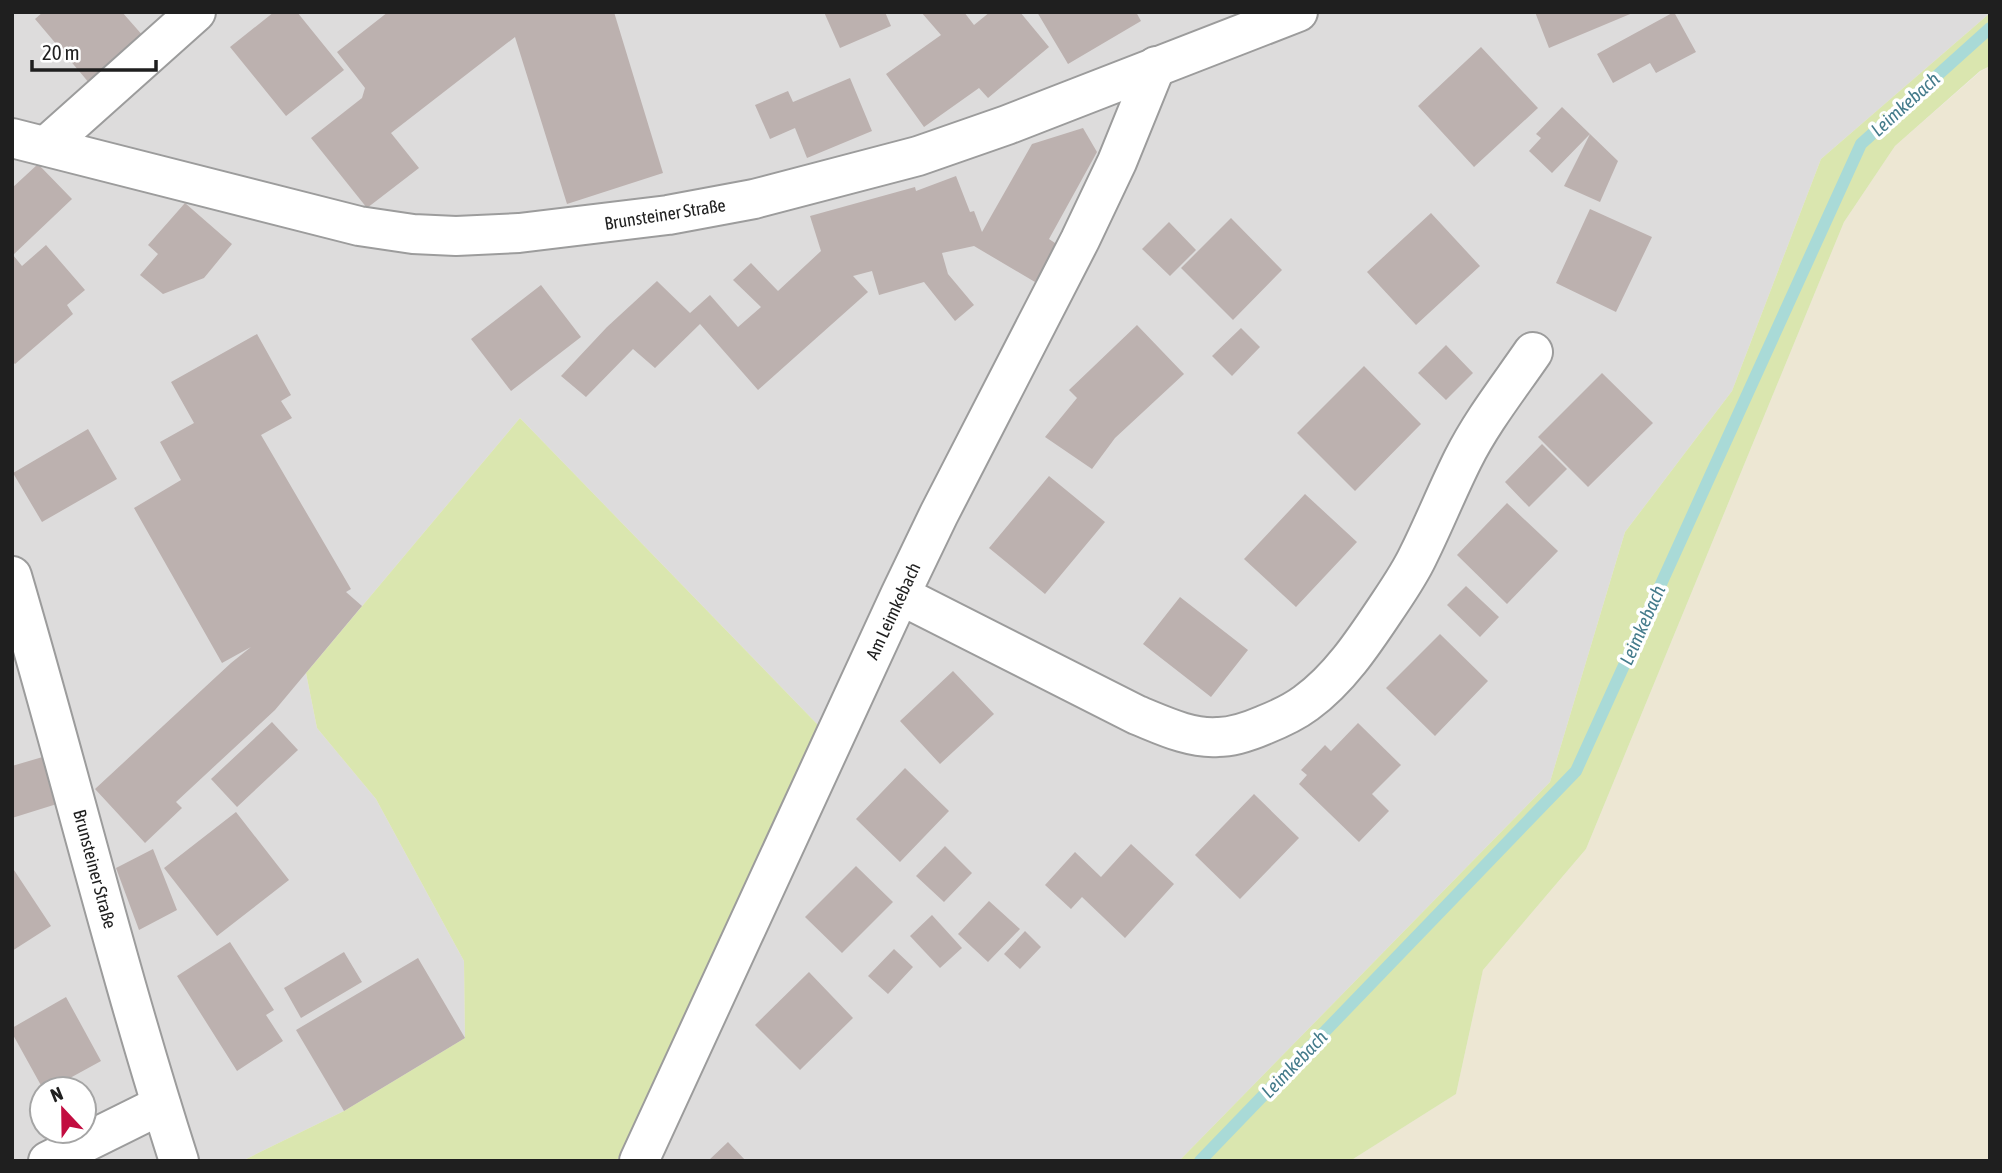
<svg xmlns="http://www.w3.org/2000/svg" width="2002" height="1173" viewBox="0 0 2002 1173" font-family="'Asap Condensed',sans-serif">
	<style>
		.residential { fill: #dddcdc; fill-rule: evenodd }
		.farmland { fill: #ede7d3 }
		.grass { fill: #dae6af }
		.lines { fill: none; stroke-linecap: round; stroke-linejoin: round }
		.stream { stroke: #a9dad7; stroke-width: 12 }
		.building { fill: #bcb1af }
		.minor-casing { stroke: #9c9c9c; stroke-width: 42 }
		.tertiary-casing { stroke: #9c9c9c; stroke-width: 42 }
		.minor { stroke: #fff; stroke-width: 38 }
		.tertiary { stroke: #fff; stroke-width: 38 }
		.labels { text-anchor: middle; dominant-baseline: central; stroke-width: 7; stroke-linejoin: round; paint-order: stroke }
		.street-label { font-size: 18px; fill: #1f1f1f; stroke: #fff }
		.water-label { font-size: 19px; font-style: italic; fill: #447b8b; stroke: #fff }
	</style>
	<rect width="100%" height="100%" fill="#efeae6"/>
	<path class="residential" d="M 12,12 L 1990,12 L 1990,13 L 1821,159 L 1732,391 L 1625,532 L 1550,782 L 1179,1161 L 617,1161 L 818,725 L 520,418 L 306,673 L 317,728 L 376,799 L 464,961 L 465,1038 L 344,1111 L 242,1161 L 12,1161 ZM 42,1089 L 84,1089 L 84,1131 L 42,1131 Z"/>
	<path class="farmland" d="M 1990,66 L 1990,1161 L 1350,1161 L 1456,1094 L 1483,970 L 1586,849 L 1844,222 L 1895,146 L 1981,71 Z"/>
	<path class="grass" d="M 1990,13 L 1990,66 L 1980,71 L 1895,146 L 1844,222 L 1586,849 L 1483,970 L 1456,1094 L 1350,1161 L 1179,1161 L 1550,782 L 1625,532 L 1732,391 L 1821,159 Z
		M 520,418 L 818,725 L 617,1161 L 242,1161 L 344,1111 L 465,1038 L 464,961 L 376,799 L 317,728 L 306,673 Z"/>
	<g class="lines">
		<path class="stream" d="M 1200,1161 L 1576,771 L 1861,144 L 1990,28"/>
	</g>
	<path class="building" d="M 43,12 L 122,12 L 144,37 L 90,84 L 35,19 Z
		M 274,12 L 297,12 L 344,70 L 286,116 L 230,47 Z
		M 388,12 L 614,12 L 663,173 L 567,204 L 515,37 L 391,133 L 419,168 L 367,208 L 311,138 L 362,98 L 365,88 L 337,52 Z
		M 824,12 L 885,12 L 891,26 L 840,48 Z
		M 921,12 L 964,12 L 974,25 L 990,12 L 1020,12 L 1049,47 L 988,98 L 979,88 L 924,127 L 886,74 L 941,35 Z
		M 1037,12 L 1136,12 L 1141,21 L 1068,64 Z
		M 1535,12 L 1635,12 L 1549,48 Z
		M 1674,12 L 1696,52 L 1656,73 L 1650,63 L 1613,83 L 1597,54 Z
		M 1481,47 L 1538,108 L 1474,167 L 1418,106 Z
		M 850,78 L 872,131 L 807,158 L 795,128 L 770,139 L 755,105 L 788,91 L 793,102 Z
		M 1562,107 L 1590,134 L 1552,173 L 1529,151 L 1541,138 L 1536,134 Z
		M 1083,128 L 1097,152 L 1049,239 L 1058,245 L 1035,282 L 974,246 L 942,253 L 948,274 L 974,305 L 955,321 L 924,282 L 879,295 L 872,271 L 853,276 L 868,292 L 758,390 L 700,324 L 655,368 L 633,349 L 586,397 L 561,376 L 607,327 L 657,281 L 690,313 L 710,295 L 738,327 L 761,307 L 733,280 L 751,263 L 778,291 L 821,251 L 810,216 L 915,187 L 916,191 L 956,176 L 970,212 L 974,211 L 982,232 L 1032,144 Z
		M 1590,134 L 1618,161 L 1600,202 L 1564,186 Z
		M 38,164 L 72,199 L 13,255 L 22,266 L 46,245 L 85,290 L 67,305 L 73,314 L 15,364 L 12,361 L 12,188 Z
		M 185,203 L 232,244 L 204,278 L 163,294 L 140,275 L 158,254 L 148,245 Z
		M 1590,209 L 1652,237 L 1616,312 L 1556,283 Z
		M 1431,213 L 1480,266 L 1416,325 L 1367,272 Z
		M 1231,218 L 1282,270 L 1233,320 L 1181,268 Z
		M 1169,222 L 1196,250 L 1170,276 L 1142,249 Z
		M 541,285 L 581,337 L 511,391 L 471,339 Z
		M 1137,325 L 1184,374 L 1115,438 L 1092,469 L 1045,437 L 1077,398 L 1069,390 Z
		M 1241,328 L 1260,347 L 1232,376 L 1212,356 Z
		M 257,334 L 291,395 L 281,401 L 292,418 L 261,435 L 351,589 L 346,592 L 362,606 L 275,710 L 176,802 L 182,808 L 145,843 L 95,789 L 231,663 L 251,647 L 222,663 L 134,508 L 181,480 L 160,442 L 194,423 L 171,382 Z
		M 1446,345 L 1473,373 L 1446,400 L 1418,373 Z
		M 1364,366 L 1421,424 L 1355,491 L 1297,433 Z
		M 1602,373 L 1653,423 L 1588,487 L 1538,437 Z
		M 88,429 L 117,479 L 42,522 L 13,473 Z
		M 1542,444 L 1567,469 L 1529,507 L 1505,482 Z
		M 1049,476 L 1105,522 L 1045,594 L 989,548 Z
		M 1305,494 L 1357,542 L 1296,607 L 1244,559 Z
		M 1507,503 L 1558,551 L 1507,604 L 1457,555 Z
		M 1466,586 L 1499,617 L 1480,637 L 1447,605 Z
		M 1180,597 L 1248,650 L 1211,697 L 1143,644 Z
		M 1440,634 L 1488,681 L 1435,736 L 1386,688 Z
		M 953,671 L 994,714 L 940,764 L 900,721 Z
		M 272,722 L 298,750 L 237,807 L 211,779 Z
		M 1358,723 L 1401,765 L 1372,794 L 1389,811 L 1359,842 L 1299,784 L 1307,775 L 1301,770 L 1325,745 L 1331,751 Z
		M 46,756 L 60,803 L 12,818 L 12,766 Z
		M 905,768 L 949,811 L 900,862 L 856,819 Z
		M 1254,794 L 1299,838 L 1240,899 L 1195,855 Z
		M 236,812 L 289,880 L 217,936 L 164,868 Z
		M 1131,844 L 1174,884 L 1125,938 L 1082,897 L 1071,909 L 1045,885 L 1075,852 L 1101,877 Z
		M 945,846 L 972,873 L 944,902 L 916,876 Z
		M 153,849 L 177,910 L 139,930 L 116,868 Z
		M 856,866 L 893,902 L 842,953 L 805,917 Z
		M 12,867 L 51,926 L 12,951 Z
		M 989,901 L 1020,929 L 988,962 L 958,934 Z
		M 932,915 L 962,948 L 940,968 L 910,936 Z
		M 1025,931 L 1041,947 L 1020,969 L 1004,954 Z
		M 230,942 L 274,1010 L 266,1015 L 283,1041 L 237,1071 L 177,976 Z
		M 894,949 L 913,967 L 888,994 L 868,976 Z
		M 344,952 L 362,982 L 301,1018 L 284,988 Z
		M 418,958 L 465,1038 L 344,1111 L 296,1030 Z
		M 809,972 L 853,1018 L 800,1070 L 755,1025 Z
		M 66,997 L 101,1061 L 50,1089 L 43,1089 L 12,1033 L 12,1028 Z
		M 728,1142 L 746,1161 L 708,1161 Z"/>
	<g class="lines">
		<g class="minor-casing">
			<path id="minor" d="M 46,146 L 196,12
				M 900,595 L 1137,715 C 1162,725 1190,739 1218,737 C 1234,737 1250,731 1264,725 C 1279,719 1294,712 1306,703 C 1339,679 1363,643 1385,610 C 1397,592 1409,575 1418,556 C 1434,524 1447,491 1463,459 C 1482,421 1509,387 1533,352
				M 48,1161 L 161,1105
				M 639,1161 L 900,595 L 939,514 L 1080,240 L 1117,162 L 1156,66"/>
		</g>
		<g class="tertiary-casing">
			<path id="tertiary" d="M 12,138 L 359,226 L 413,234 L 456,236 L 519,233 L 668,215 L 754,199 L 918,156 L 1007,125 L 1298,12
				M 12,576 C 69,770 117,968 179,1161"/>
		</g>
		<use href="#minor" class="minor"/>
		<use href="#tertiary" class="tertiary"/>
	</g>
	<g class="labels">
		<g class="street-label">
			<text transform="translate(665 214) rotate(-9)">Brunsteiner Straße</text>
			<text transform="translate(893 611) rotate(-65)">Am Leimkebach</text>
			<text transform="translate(95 869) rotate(75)">Brunsteiner Straße</text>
		</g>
		<g class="water-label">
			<text transform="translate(1905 104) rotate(-42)">Leimkebach</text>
			<text transform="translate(1642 625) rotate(-66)">Leimkebach</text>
			<text transform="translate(1294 1064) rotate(-46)">Leimkebach</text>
		</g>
	</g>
	<rect width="2002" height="1173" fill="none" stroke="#1f1f1f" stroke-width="28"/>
	<g transform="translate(63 1110) rotate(338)"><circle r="33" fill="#ffffff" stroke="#a5a5a5" stroke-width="2"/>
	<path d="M0-5L12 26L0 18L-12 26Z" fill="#c20d40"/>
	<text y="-10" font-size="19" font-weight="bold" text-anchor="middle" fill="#1f1f1f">N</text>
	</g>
	<path d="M32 60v10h124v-10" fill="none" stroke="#1f1f1f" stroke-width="3.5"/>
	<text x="42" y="60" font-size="21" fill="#1f1f1f" stroke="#ffffff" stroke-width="5" paint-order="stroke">20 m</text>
</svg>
